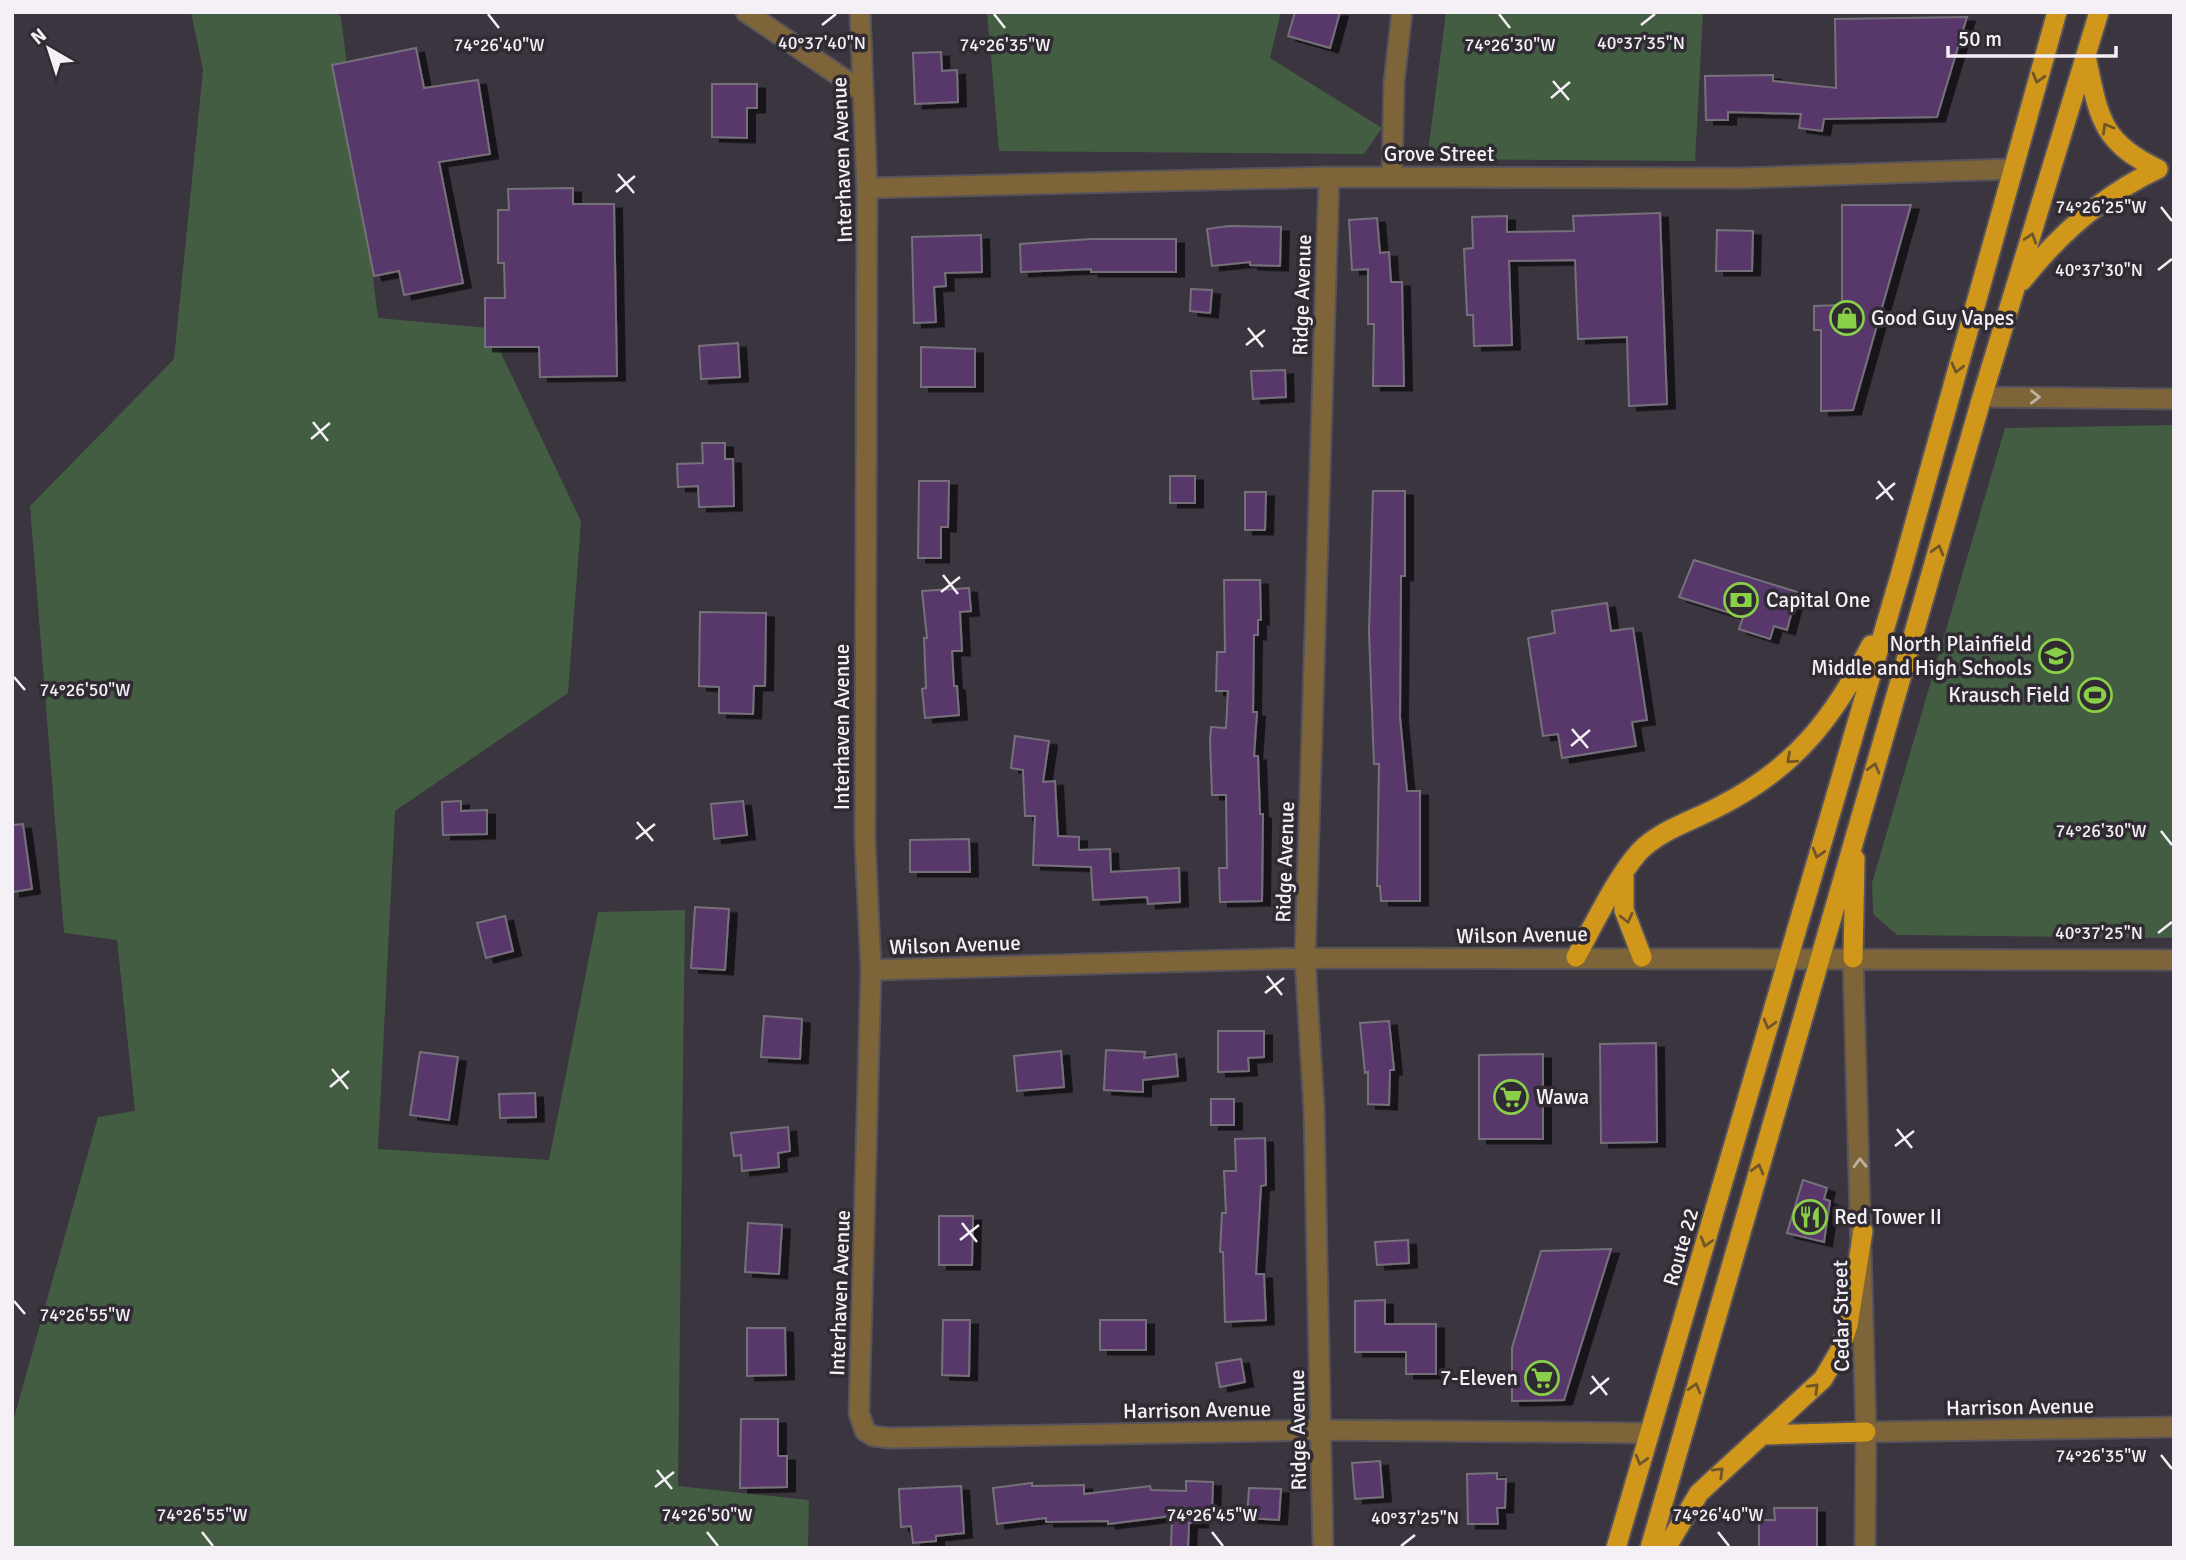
<svg xmlns="http://www.w3.org/2000/svg" width="2186" height="1560" viewBox="0 0 2186 1560" font-family="Signika,sans-serif">
	<style>
		.green { fill: #425d42 }
		.building { fill: #58376a; stroke: #76707a; stroke-width: 2; filter: url(#shadow) }
		.lines { fill: none; stroke-linecap: round; stroke-linejoin: round }
		.minor-casing { stroke: #58535b; stroke-width: 23 }
		.trunk-casing { stroke: #58535b; stroke-width: 23 }
		.minor { stroke: #7d6439; stroke-width: 19 }
		.trunk { stroke: #d0971b; stroke-width: 19 }
		.oneway { stroke: #705629 }
		.oneway2 { stroke: #beb1a1 }
		.ticks { fill: none; stroke: #f4f0f6; stroke-width: 2.5 }
		.labels { text-anchor: middle; dominant-baseline: central; stroke-width: 7; stroke-linejoin: round; paint-order: stroke }
		.street-label { font-size: 21px; fill: #f4f0f6; stroke: #302b33 }
		.poi-label { font-size: 21px; fill: #f4f0f6; stroke: #302b33; text-anchor: start }
		.ticks-label { font-size: 18px; text-anchor: middle; fill: #f4f0f6; stroke: #302b33; stroke-width: 7; stroke-linejoin: round; paint-order: stroke }
	</style>
	<defs>
		<filter id="shadow"><feDropShadow dx="8" dy="4.5" stdDeviation="0" flood-color="#0009"/></filter>
	</defs>
	<rect width="100%" height="100%" fill="#3a353e"/>
	<path class="green" d="M 191,12 L 337,12 L 341,17 L 378,318 L 489,328 L 581,521 L 568,693 L 395,811 L 378,1149 L 549,1160 L 598,912 L 685,910 L 678,1486 L 809,1500 L 808,1548 L 12,1548 L 12,1425 L 98,1117 L 135,1111 L 117,940 L 64,933 L 30,506 L 174,359 L 203,70 Z
		M 987,12 L 1281,12 L 1270,58 L 1382,128 L 1364,154 L 999,151 Z
		M 1446,12 L 1703,12 L 1695,161 L 1427,159 Z
		M 2174,425 L 2174,938 L 1897,935 L 1873,914 L 1872,883 L 2005,428 Z"/>
	<path class="building" d="M 1295,12 L 1340,12 L 1330,48 L 1288,36 Z
		M 1967,17 L 1937,117 L 1824,119 L 1822,131 L 1799,128 L 1801,114 L 1728,112 L 1728,120 L 1706,120 L 1705,76 L 1773,75 L 1773,81 L 1836,88 L 1835,19 Z
		M 416,48 L 424,88 L 478,80 L 490,154 L 439,162 L 463,283 L 404,295 L 399,271 L 374,276 L 332,65 Z
		M 941,52 L 942,71 L 957,70 L 958,102 L 915,104 L 913,53 Z
		M 712,84 L 757,84 L 757,108 L 747,108 L 747,138 L 712,137 Z
		M 573,188 L 573,204 L 614,204 L 617,376 L 540,377 L 539,347 L 485,347 L 485,298 L 505,298 L 504,263 L 498,263 L 498,210 L 509,210 L 508,189 Z
		M 1842,205 L 1911,205 L 1853,410 L 1821,411 L 1821,330 L 1814,330 L 1814,306 L 1842,305 Z
		M 1660,213 L 1667,404 L 1629,406 L 1627,337 L 1578,339 L 1575,260 L 1509,261 L 1512,345 L 1474,346 L 1473,315 L 1467,315 L 1464,249 L 1473,248 L 1472,217 L 1507,216 L 1507,232 L 1574,231 L 1573,216 Z
		M 1377,218 L 1380,253 L 1389,252 L 1391,282 L 1402,282 L 1404,386 L 1373,386 L 1374,324 L 1368,324 L 1368,269 L 1352,270 L 1349,220 Z
		M 1228,226 L 1281,227 L 1280,266 L 1250,265 L 1250,262 L 1212,266 L 1207,229 Z
		M 1717,230 L 1753,231 L 1752,271 L 1716,271 Z
		M 981,235 L 982,272 L 945,273 L 946,286 L 934,287 L 936,322 L 914,323 L 912,237 Z
		M 1091,239 L 1176,239 L 1176,272 L 1091,272 L 1091,269 L 1021,272 L 1020,244 Z
		M 1191,289 L 1212,290 L 1210,313 L 1190,311 Z
		M 738,343 L 740,377 L 701,379 L 699,346 Z
		M 921,347 L 975,349 L 975,387 L 921,387 Z
		M 1285,370 L 1286,397 L 1253,399 L 1251,371 Z
		M 702,443 L 725,443 L 725,459 L 733,459 L 734,506 L 699,507 L 698,486 L 678,487 L 677,464 L 703,463 Z
		M 1170,476 L 1195,476 L 1195,503 L 1170,503 Z
		M 919,481 L 949,481 L 948,527 L 941,527 L 941,558 L 918,558 Z
		M 1373,491 L 1405,491 L 1405,576 L 1401,576 L 1400,717 L 1407,791 L 1420,791 L 1420,901 L 1381,901 L 1380,886 L 1377,886 L 1379,764 L 1374,764 L 1369,632 Z
		M 1245,492 L 1266,492 L 1265,530 L 1245,530 Z
		M 1694,560 L 1797,592 L 1787,630 L 1774,626 L 1770,639 L 1739,629 L 1743,617 L 1679,597 Z
		M 1224,580 L 1260,580 L 1261,620 L 1258,620 L 1258,635 L 1254,635 L 1253,712 L 1257,712 L 1254,756 L 1258,756 L 1260,814 L 1263,814 L 1262,901 L 1220,902 L 1219,868 L 1227,868 L 1226,795 L 1212,795 L 1210,741 L 1211,727 L 1226,728 L 1228,691 L 1216,691 L 1217,652 L 1225,652 Z
		M 969,588 L 971,611 L 960,612 L 962,651 L 952,651 L 954,686 L 957,686 L 959,715 L 925,718 L 922,689 L 926,688 L 924,638 L 927,638 L 922,591 Z
		M 1607,603 L 1611,631 L 1633,628 L 1647,720 L 1632,722 L 1636,746 L 1562,758 L 1558,734 L 1543,736 L 1528,638 L 1555,633 L 1552,611 Z
		M 700,612 L 766,613 L 765,686 L 754,686 L 753,714 L 719,713 L 719,687 L 699,686 Z
		M 1015,736 L 1049,741 L 1043,782 L 1055,781 L 1058,836 L 1079,837 L 1079,850 L 1110,849 L 1111,872 L 1179,868 L 1180,902 L 1148,904 L 1147,897 L 1093,900 L 1091,867 L 1033,865 L 1035,816 L 1025,816 L 1023,770 L 1011,768 Z
		M 461,801 L 461,811 L 487,810 L 487,834 L 443,835 L 442,802 Z
		M 743,801 L 747,835 L 714,839 L 711,804 Z
		M 23,824 L 32,889 L 12,892 L 12,825 Z
		M 969,839 L 970,872 L 910,872 L 910,840 Z
		M 695,907 L 729,909 L 725,970 L 691,968 Z
		M 505,916 L 513,951 L 486,958 L 477,923 Z
		M 764,1016 L 802,1019 L 800,1059 L 761,1057 Z
		M 1389,1021 L 1394,1070 L 1390,1070 L 1389,1105 L 1368,1104 L 1368,1072 L 1365,1073 L 1360,1023 Z
		M 1218,1031 L 1264,1031 L 1264,1057 L 1248,1058 L 1249,1071 L 1218,1072 Z
		M 1656,1043 L 1657,1142 L 1601,1143 L 1600,1044 Z
		M 1106,1050 L 1145,1052 L 1144,1058 L 1176,1054 L 1178,1076 L 1143,1080 L 1143,1092 L 1104,1090 Z
		M 1061,1051 L 1064,1087 L 1017,1091 L 1014,1056 Z
		M 420,1052 L 458,1057 L 449,1120 L 410,1115 Z
		M 1543,1054 L 1543,1139 L 1479,1139 L 1479,1055 Z
		M 535,1093 L 536,1117 L 500,1118 L 499,1094 Z
		M 1211,1099 L 1234,1099 L 1234,1125 L 1211,1125 Z
		M 788,1127 L 790,1151 L 778,1153 L 779,1167 L 742,1171 L 741,1155 L 734,1156 L 731,1133 Z
		M 1265,1138 L 1266,1185 L 1261,1186 L 1256,1274 L 1264,1274 L 1266,1320 L 1225,1322 L 1223,1252 L 1220,1252 L 1222,1213 L 1226,1213 L 1224,1171 L 1236,1171 L 1235,1139 Z
		M 1803,1180 L 1827,1188 L 1824,1199 L 1830,1201 L 1824,1242 L 1787,1233 Z
		M 939,1216 L 973,1216 L 972,1265 L 939,1265 Z
		M 748,1223 L 782,1225 L 779,1274 L 745,1272 Z
		M 1408,1240 L 1409,1263 L 1377,1265 L 1375,1242 Z
		M 1611,1249 L 1564,1400 L 1512,1401 L 1512,1348 L 1541,1251 Z
		M 1385,1300 L 1385,1324 L 1436,1324 L 1436,1374 L 1406,1374 L 1406,1352 L 1355,1352 L 1355,1301 Z
		M 943,1320 L 970,1320 L 969,1376 L 942,1375 Z
		M 1100,1320 L 1146,1320 L 1146,1350 L 1100,1350 Z
		M 747,1328 L 785,1328 L 786,1375 L 747,1376 Z
		M 1241,1359 L 1245,1382 L 1220,1387 L 1216,1363 Z
		M 741,1419 L 778,1419 L 778,1456 L 787,1456 L 787,1487 L 740,1488 Z
		M 1380,1461 L 1383,1497 L 1355,1499 L 1352,1463 Z
		M 1497,1473 L 1497,1479 L 1506,1479 L 1505,1508 L 1497,1508 L 1498,1524 L 1468,1524 L 1467,1474 Z
		M 1186,1481 L 1213,1482 L 1212,1512 L 1200,1512 L 1200,1523 L 1189,1523 L 1188,1548 L 1171,1548 L 1172,1516 L 1108,1524 L 1108,1521 L 1046,1522 L 1046,1518 L 997,1524 L 993,1488 L 1032,1483 L 1032,1486 L 1084,1485 L 1084,1494 L 1150,1486 L 1151,1490 L 1186,1491 Z
		M 961,1486 L 964,1533 L 936,1536 L 936,1541 L 913,1543 L 911,1526 L 901,1527 L 899,1489 Z
		M 1249,1488 L 1281,1489 L 1279,1520 L 1247,1518 Z
		M 1774,1508 L 1817,1508 L 1817,1548 L 1759,1548 L 1759,1520 L 1775,1520 Z"/>
	<g class="lines">
		<g class="minor-casing">
			<path id="minor" d="M 746,12 L 863,92
				M 860,12 L 867,188 L 865,840 L 871,970 L 859,1413 L 865,1431 L 873,1436 L 890,1438 L 1321,1430 L 1649,1433
				M 1392,177 L 1394,83 L 1402,12
				M 867,188 L 1329,177 L 1742,178 L 2011,169
				M 1982,397 L 2174,399
				M 1853,958 L 1866,1432 L 1865,1548
				M 871,970 L 1305,958 L 2174,960
				M 1866,1432 L 2174,1427
				M 1323,1548 L 1314,1110 L 1305,958 L 1329,177"/>
		</g>
		<g class="trunk-casing">
			<path id="trunk" d="M 2087,61 C 2099,118 2102,143 2158,169
				M 2022,281 C 2059,234 2105,194 2158,169
				M 1624,877 L 1624,910 L 1642,957
				M 1576,957 C 1593,926 1616,878 1639,852 C 1661,829 1695,820 1722,805 C 1796,767 1834,717 1871,645
				M 1853,958 L 1855,859
				M 1764,1435 L 1866,1432
				M 1616,1548 L 1900,576 L 2057,12
				M 1650,1548 L 1982,397 L 2099,12
				M 1666,1548 L 1699,1493 L 1823,1379 L 1840,1350 L 1848,1325 L 1863,1231"/>
		</g>
		<use href="#minor" class="minor"/>
		<use href="#trunk" class="trunk"/>
	</g>
	<defs><path id="oneway-chevron" d="M-2-3.5L2.5 0L-2 3.5" fill="none" stroke-width="1.6" stroke-linecap="round" stroke-linejoin="round" transform="scale(1.75)"/></defs>
	<g class="oneway">
		<use href="#oneway-chevron" transform="translate(2038 78) rotate(106)"/>
		<use href="#oneway-chevron" transform="translate(2107 128) rotate(-120)"/>
		<use href="#oneway-chevron" transform="translate(2031 238) rotate(-72)"/>
		<use href="#oneway-chevron" transform="translate(1957 368) rotate(105)"/>
		<use href="#oneway-chevron" transform="translate(1938 550) rotate(-74)"/>
		<use href="#oneway-chevron" transform="translate(1791 759) rotate(138)"/>
		<use href="#oneway-chevron" transform="translate(1874 768) rotate(-74)"/>
		<use href="#oneway-chevron" transform="translate(1818 853) rotate(106)"/>
		<use href="#oneway-chevron" transform="translate(1627 918) rotate(76)"/>
		<use href="#oneway-chevron" transform="translate(1769 1024) rotate(106)"/>
		<use href="#oneway-chevron" transform="translate(1758 1169) rotate(-74)"/>
		<use href="#oneway-chevron" transform="translate(1706 1242) rotate(107)"/>
		<use href="#oneway-chevron" transform="translate(1695 1388) rotate(-74)"/>
		<use href="#oneway-chevron" transform="translate(1814 1388) rotate(-46)"/>
		<use href="#oneway-chevron" transform="translate(1641 1460) rotate(106)"/>
		<use href="#oneway-chevron" transform="translate(1719 1472) rotate(-44)"/>
	</g>
	<g class="oneway2">
		<use href="#oneway-chevron" transform="translate(2035 397) rotate(1)"/>
		<use href="#oneway-chevron" transform="translate(1860 1163) rotate(-92)"/>
	</g>
	<path class="ticks" d="M 488,14 L 499,28M 994,14 L 1005,28M 1499,14 L 1510,28M 822,25 L 836,14M 1641,25 L 1655,14M 1553,81 L 1569,100M 1551,98 L 1570,82M 618,174 L 634,193M 616,192 L 635,176M 2161,207 L 2172,221M 2158,270 L 2172,259M 1248,328 L 1263,347M 1246,345 L 1265,330M 313,422 L 328,441M 311,439 L 330,423M 1878,481 L 1893,500M 1876,499 L 1895,483M 943,575 L 958,594M 941,592 L 960,577M 14,677 L 25,690M 1572,729 L 1588,748M 1571,746 L 1590,730M 637,822 L 653,841M 2161,831 L 2172,845M 636,839 L 655,824M 2158,933 L 2172,922M 1267,976 L 1282,995M 1265,993 L 1284,978M 332,1069 L 348,1089M 330,1087 L 349,1071M 1897,1129 L 1912,1148M 1895,1146 L 1914,1131M 962,1223 L 977,1242M 960,1240 L 979,1225M 14,1301 L 25,1314M 1592,1376 L 1607,1395M 1590,1394 L 1609,1378M 2161,1455 L 2172,1469M 657,1470 L 672,1489M 655,1487 L 674,1472M 202,1532 L 213,1546M 707,1532 L 718,1546M 1212,1532 L 1223,1546M 1718,1532 L 1729,1546M 1401,1546 L 1415,1535"/>
	<defs>
		<g id="shop-ring" transform="scale(1.75)"><circle r="9.5" fill="#302b33" stroke="#89cf48" stroke-width="1.5"/><path d="M-5-2.5h2.3a2.7 3.5 0 0 1 5.4 0H5L5.5 6h-11ZM-1.5-2.5h3a1.5 2.3 0 0 0-3 0Z" fill="#89cf48"/></g>
		<g id="bank-ring" transform="scale(1.75)"><circle r="9.5" fill="#302b33" stroke="#89cf48" stroke-width="1.5"/><path d="M-6-4H6V4H-6ZM0-2.3a2.3 2.3 0 1 0 0 4.6a2.3 2.3 0 1 0 0-4.6Z" fill="#89cf48"/></g>
		<g id="school-ring" transform="scale(1.75)"><circle r="9.5" fill="#302b33" stroke="#89cf48" stroke-width="1.5"/><path d="M0-5L7-2L0 1L-7-2ZM-4 1L0 2.5L4 1V4Q0 6-4 4Z" fill="#89cf48"/></g>
		<g id="stadium-ring" transform="scale(1.75)"><circle r="9.5" fill="#302b33" stroke="#89cf48" stroke-width="1.5"/><path d="M0-5a6.5 5 0 1 0 0 10a6.5 5 0 1 0 0-10ZM-3.5-1.8h7v3.6h-7Z" fill="#89cf48"/></g>
		<g id="supermarket-ring" transform="scale(1.75)"><circle r="9.5" fill="#302b33" stroke="#89cf48" stroke-width="1.5"/><path d="M-6-5.5h2.5l.6 2H6L4.5 2H-2.5L-4.4-4H-6ZM-1.5 3.2a1.3 1.3 0 1 0 .1 0ZM3 3.2a1.3 1.3 0 1 0 .1 0Z" fill="#89cf48"/></g>
		<g id="restaurant-ring" transform="scale(1.75)"><circle r="9.5" fill="#302b33" stroke="#89cf48" stroke-width="1.5"/><path d="M-5-6h1v4h1v-4h1v4h1v-4h1v5L-1.5 .5V6h-2V.5L-5-1ZM5-6V6H3V1.5H1.5Q1.5-4 5-6Z" fill="#89cf48"/></g>
	</defs>
	<g fill-rule="evenodd">
		<use href="#shop-ring" x="1847" y="318"/>
		<use href="#bank-ring" x="1741" y="600"/>
		<use href="#school-ring" x="2056" y="656"/>
		<use href="#stadium-ring" x="2095" y="695"/>
		<use href="#supermarket-ring" x="1511" y="1097"/>
		<use href="#restaurant-ring" x="1810" y="1217"/>
		<use href="#supermarket-ring" x="1542" y="1378"/>
	</g>
	<g class="labels">
		<g class="street-label">
			<text x="1439" y="154">Grove Street</text>
			<text transform="translate(842 160) rotate(-92)">Interhaven Avenue</text>
			<text transform="translate(1302 295) rotate(-88)">Ridge Avenue</text>
			<text transform="translate(842 727) rotate(-90)">Interhaven Avenue</text>
			<text transform="translate(1285 862) rotate(-88)">Ridge Avenue</text>
			<text transform="translate(1522 935) rotate(-1)">Wilson Avenue</text>
			<text transform="translate(955 945) rotate(-2)">Wilson Avenue</text>
			<text transform="translate(1681 1247) rotate(-74)">Route 22</text>
			<text transform="translate(840 1293) rotate(-88)">Interhaven Avenue</text>
			<text transform="translate(1841 1316) rotate(-91)">Cedar Street</text>
			<text transform="translate(2020 1407) rotate(-1)">Harrison Avenue</text>
			<text transform="translate(1197 1410) rotate(-1)">Harrison Avenue</text>
			<text transform="translate(1298 1430) rotate(-91)">Ridge Avenue</text>
		</g>
		<g class="poi-label">
			<text x="1871" y="318">Good Guy Vapes</text>
			<text x="1766" y="600">Capital One</text>
			<text x="2032" y="644" text-anchor="end">North Plainfield<tspan x="2032" dy="24">Middle and High Schools</tspan></text>
			<text x="2070" y="695" text-anchor="end">Krausch Field</text>
			<text x="1536" y="1097">Wawa</text>
			<text x="1834" y="1217">Red Tower II</text>
			<text x="1518" y="1378" text-anchor="end">7-Eleven</text>
		</g>
	</g>
	<g class="ticks-label">
		<text x="822" y="49">40°37'40"N</text>
		<text x="1641" y="49">40°37'35"N</text>
		<text x="499" y="51">74°26'40"W</text>
		<text x="1005" y="51">74°26'35"W</text>
		<text x="1510" y="51">74°26'30"W</text>
		<text x="2101" y="213">74°26'25"W</text>
		<text x="2099" y="276">40°37'30"N</text>
		<text x="85" y="696">74°26'50"W</text>
		<text x="2101" y="837">74°26'30"W</text>
		<text x="2099" y="939">40°37'25"N</text>
		<text x="85" y="1321">74°26'55"W</text>
		<text x="2101" y="1462">74°26'35"W</text>
		<text x="202" y="1521">74°26'55"W</text>
		<text x="707" y="1521">74°26'50"W</text>
		<text x="1212" y="1521">74°26'45"W</text>
		<text x="1718" y="1521">74°26'40"W</text>
		<text x="1415" y="1524">40°37'25"N</text>
	</g>
	<rect width="2186" height="1560" fill="none" stroke="#f4f0f6" stroke-width="28"/>
	<g transform="translate(49 49) rotate(321)" stroke="#302b33" stroke-width="5" paint-order="stroke">
	<path d="M0-5L12 26L0 18L-12 26Z" fill="#f4f0f6"/>
	<text y="-10" font-size="19" font-weight="bold" text-anchor="middle" fill="#f4f0f6">N</text>
	</g>
	<path d="M1948 46v10h168v-10" fill="none" stroke="#f4f0f6" stroke-width="3.5"/>
	<text x="1958" y="46" font-size="21" fill="#f4f0f6" stroke="#302b33" stroke-width="5" paint-order="stroke">50 m</text>
</svg>
